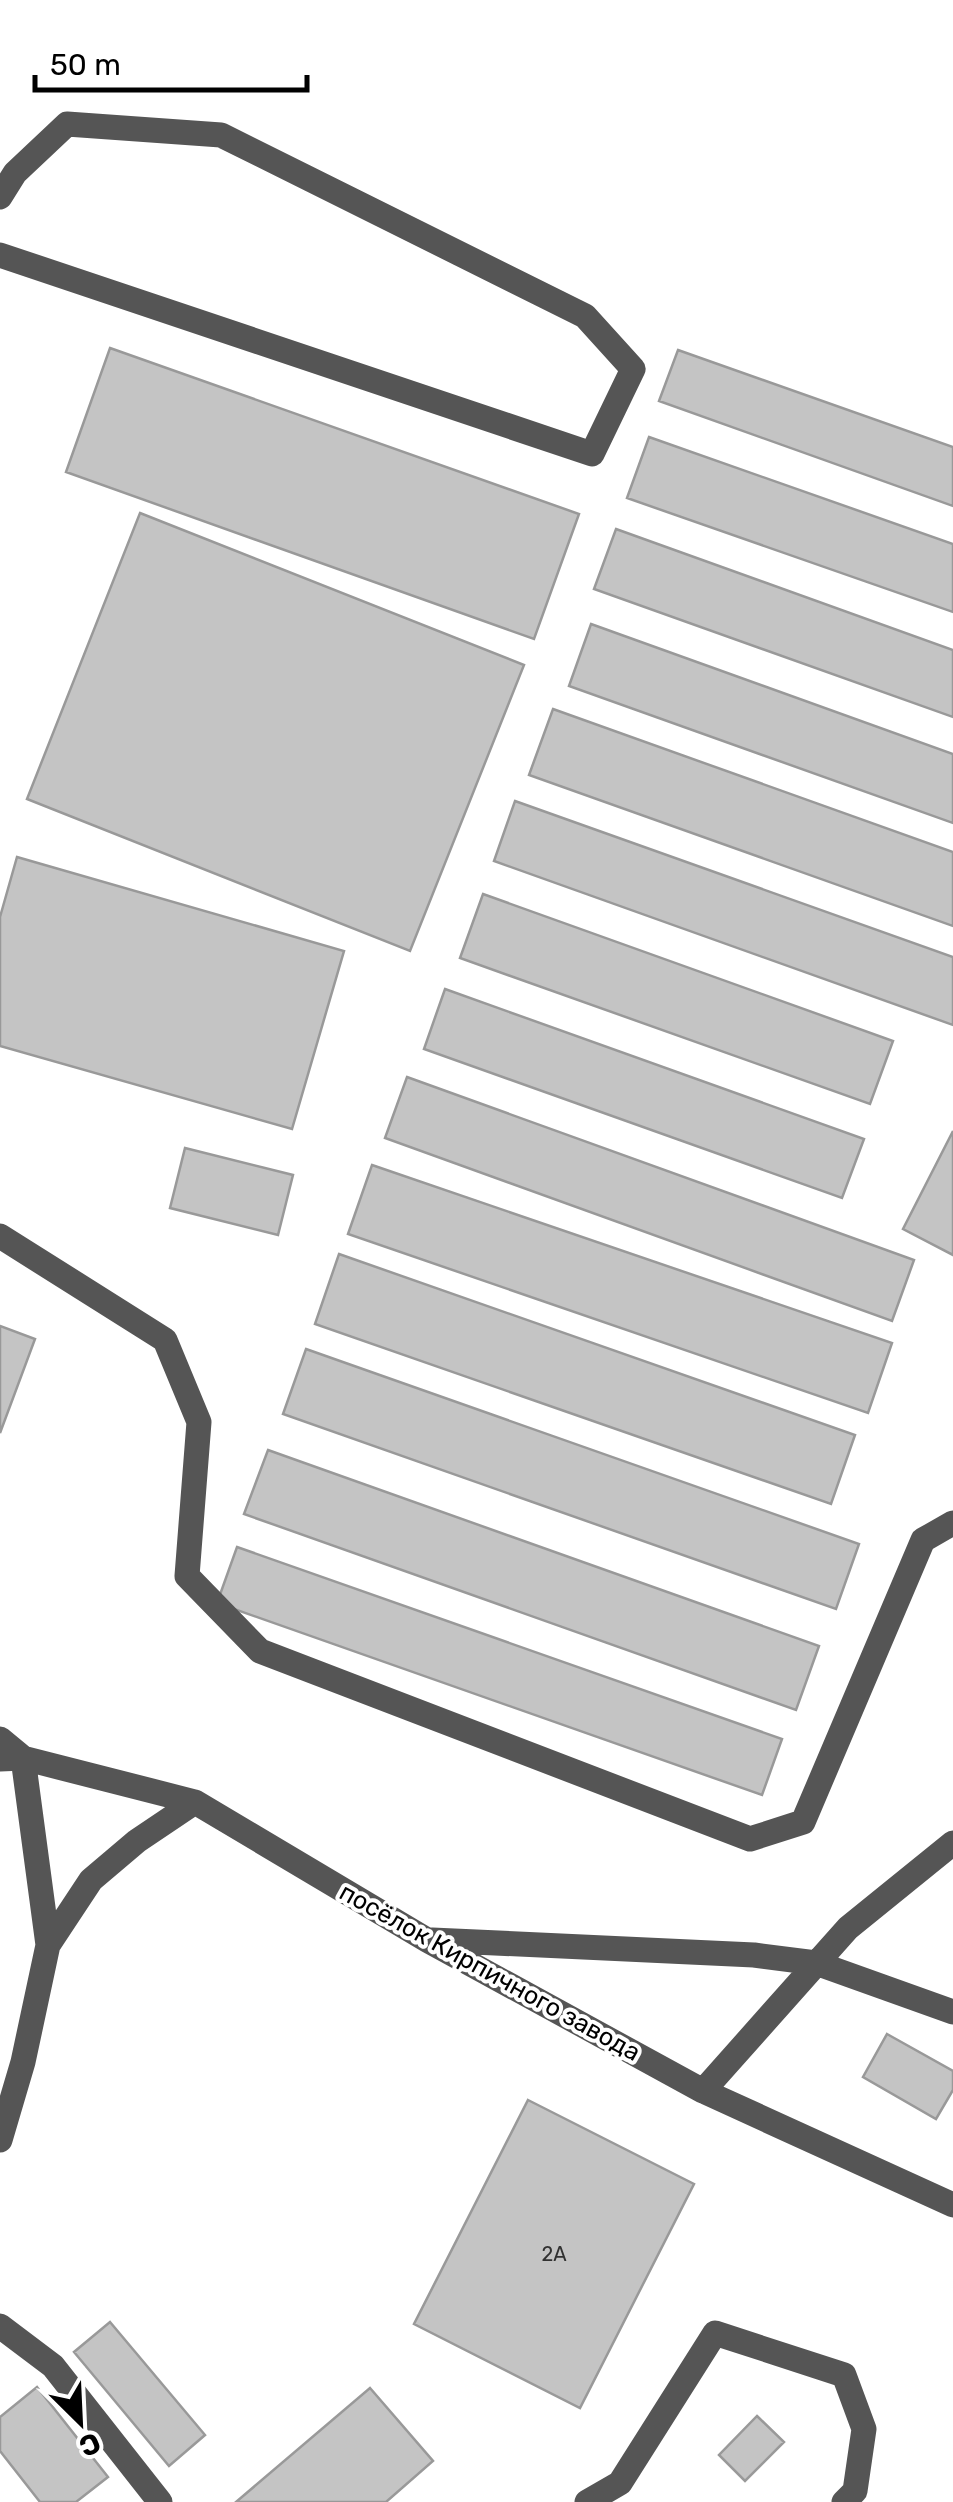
<svg xmlns="http://www.w3.org/2000/svg" width="953" height="2502" viewBox="0 0 953 2502" font-family="Rubik,sans-serif">
	<style>
		.building { fill: #c4c4c4; stroke: #999; stroke-width: 2.5 }
		.lines { fill: none; stroke-linecap: round; stroke-linejoin: round }
		.minor { stroke: #555; stroke-width: 25 }
		.labels { text-anchor: middle; dominant-baseline: central; stroke-width: 8; stroke-linejoin: round; paint-order: stroke }
		.number-label { font-size: 20px; fill: #313131 }
		.street-label { font-size: 25px; fill: #000; stroke: #fff }
	</style>
	<rect width="100%" height="100%" fill="#fff"/>
	<path class="building" d="M 110,348 L 579,514 L 534,639 L 66,472 Z
		M 678,350 L 953,447 L 953,506 L 659,401 Z
		M 649,437 L 953,544 L 953,612 L 627,498 Z
		M 140,513 L 524,665 L 410,951 L 27,799 Z
		M 616,529 L 953,650 L 953,717 L 594,589 Z
		M 591,624 L 953,754 L 953,823 L 569,686 Z
		M 553,709 L 953,852 L 953,926 L 529,775 Z
		M 515,801 L 953,957 L 953,1025 L 494,861 Z
		M 17,857 L 344,951 L 292,1129 L 0,1046 L 0,917 Z
		M 483,894 L 893,1041 L 870,1104 L 460,958 Z
		M 445,989 L 864,1139 L 842,1198 L 424,1049 Z
		M 407,1077 L 914,1260 L 892,1321 L 385,1138 Z
		M 953,1131 L 953,1255 L 903,1229 Z
		M 185,1148 L 293,1175 L 278,1235 L 170,1208 Z
		M 372,1165 L 892,1343 L 868,1413 L 348,1234 Z
		M 339,1254 L 855,1435 L 831,1504 L 315,1324 Z
		M 0,1326 L 35,1339 L 0,1433 Z
		M 306,1349 L 859,1544 L 836,1609 L 283,1414 Z
		M 268,1450 L 819,1646 L 796,1710 L 244,1514 Z
		M 237,1547 L 782,1739 L 762,1795 L 217,1603 Z
		M 887,2034 L 953,2071 L 953,2090 L 936,2119 L 863,2077 Z
		M 528,2100 L 694,2184 L 580,2408 L 414,2324 Z
		M 110,2322 L 205,2435 L 169,2466 L 74,2352 Z
		M 37,2387 L 108,2477 L 76,2502 L 40,2502 L 0,2451 L 0,2417 Z
		M 370,2388 L 433,2461 L 386,2502 L 236,2502 Z
		M 757,2416 L 784,2442 L 745,2481 L 719,2455 Z"/>
	<g class="lines">
		<path class="minor" d="M 0,197 L 15,173 L 67,124 L 221,135 L 585,316 L 633,369 L 592,454 L 0,255
			M 0,1236 L 165,1340 L 199,1422 L 187,1576 L 260,1651 L 750,1839 L 803,1822 L 923,1540 L 953,1523
			M 0,1739 L 23,1758 L 48,1945 L 23,2062 L 0,2140
			M 0,1759 L 23,1758 L 195,1802 L 427,1940 L 703,2091 L 953,2205
			M 432,1940 L 754,1955 L 816,1963 L 953,2012
			M 48,1945 L 91,1880 L 137,1841 L 195,1802
			M 703,2091 L 848,1928 L 953,1843
			M 0,2326 L 53,2366 L 160,2502
			M 587,2502 L 620,2483 L 715,2333 L 844,2375 L 864,2429 L 855,2491 L 844,2502"/>
	</g>
	<g class="labels">
		<g class="number-label">
			<text x="554" y="2254">2А</text>
		</g>
		<g class="street-label">
			<text transform="translate(490 1972) rotate(29)">посёлок Кирпичного завода</text>
		</g>
	</g>
	<g transform="translate(80 2422) rotate(156)" stroke="#ffffff" stroke-width="8" paint-order="stroke">
	<path d="M0-8L18 38L0 25L-18 38Z" fill="#000000"/>
	<text y="-15" font-size="28" font-weight="bold" text-anchor="middle" fill="#000000">С</text>
	</g>
	<path d="M35 75v15h272v-15" fill="none" stroke="#000000" stroke-width="5"/>
	<text x="50" y="75" font-size="30" fill="#000000" stroke="#ffffff" stroke-width="8" paint-order="stroke">50 m</text>
</svg>
